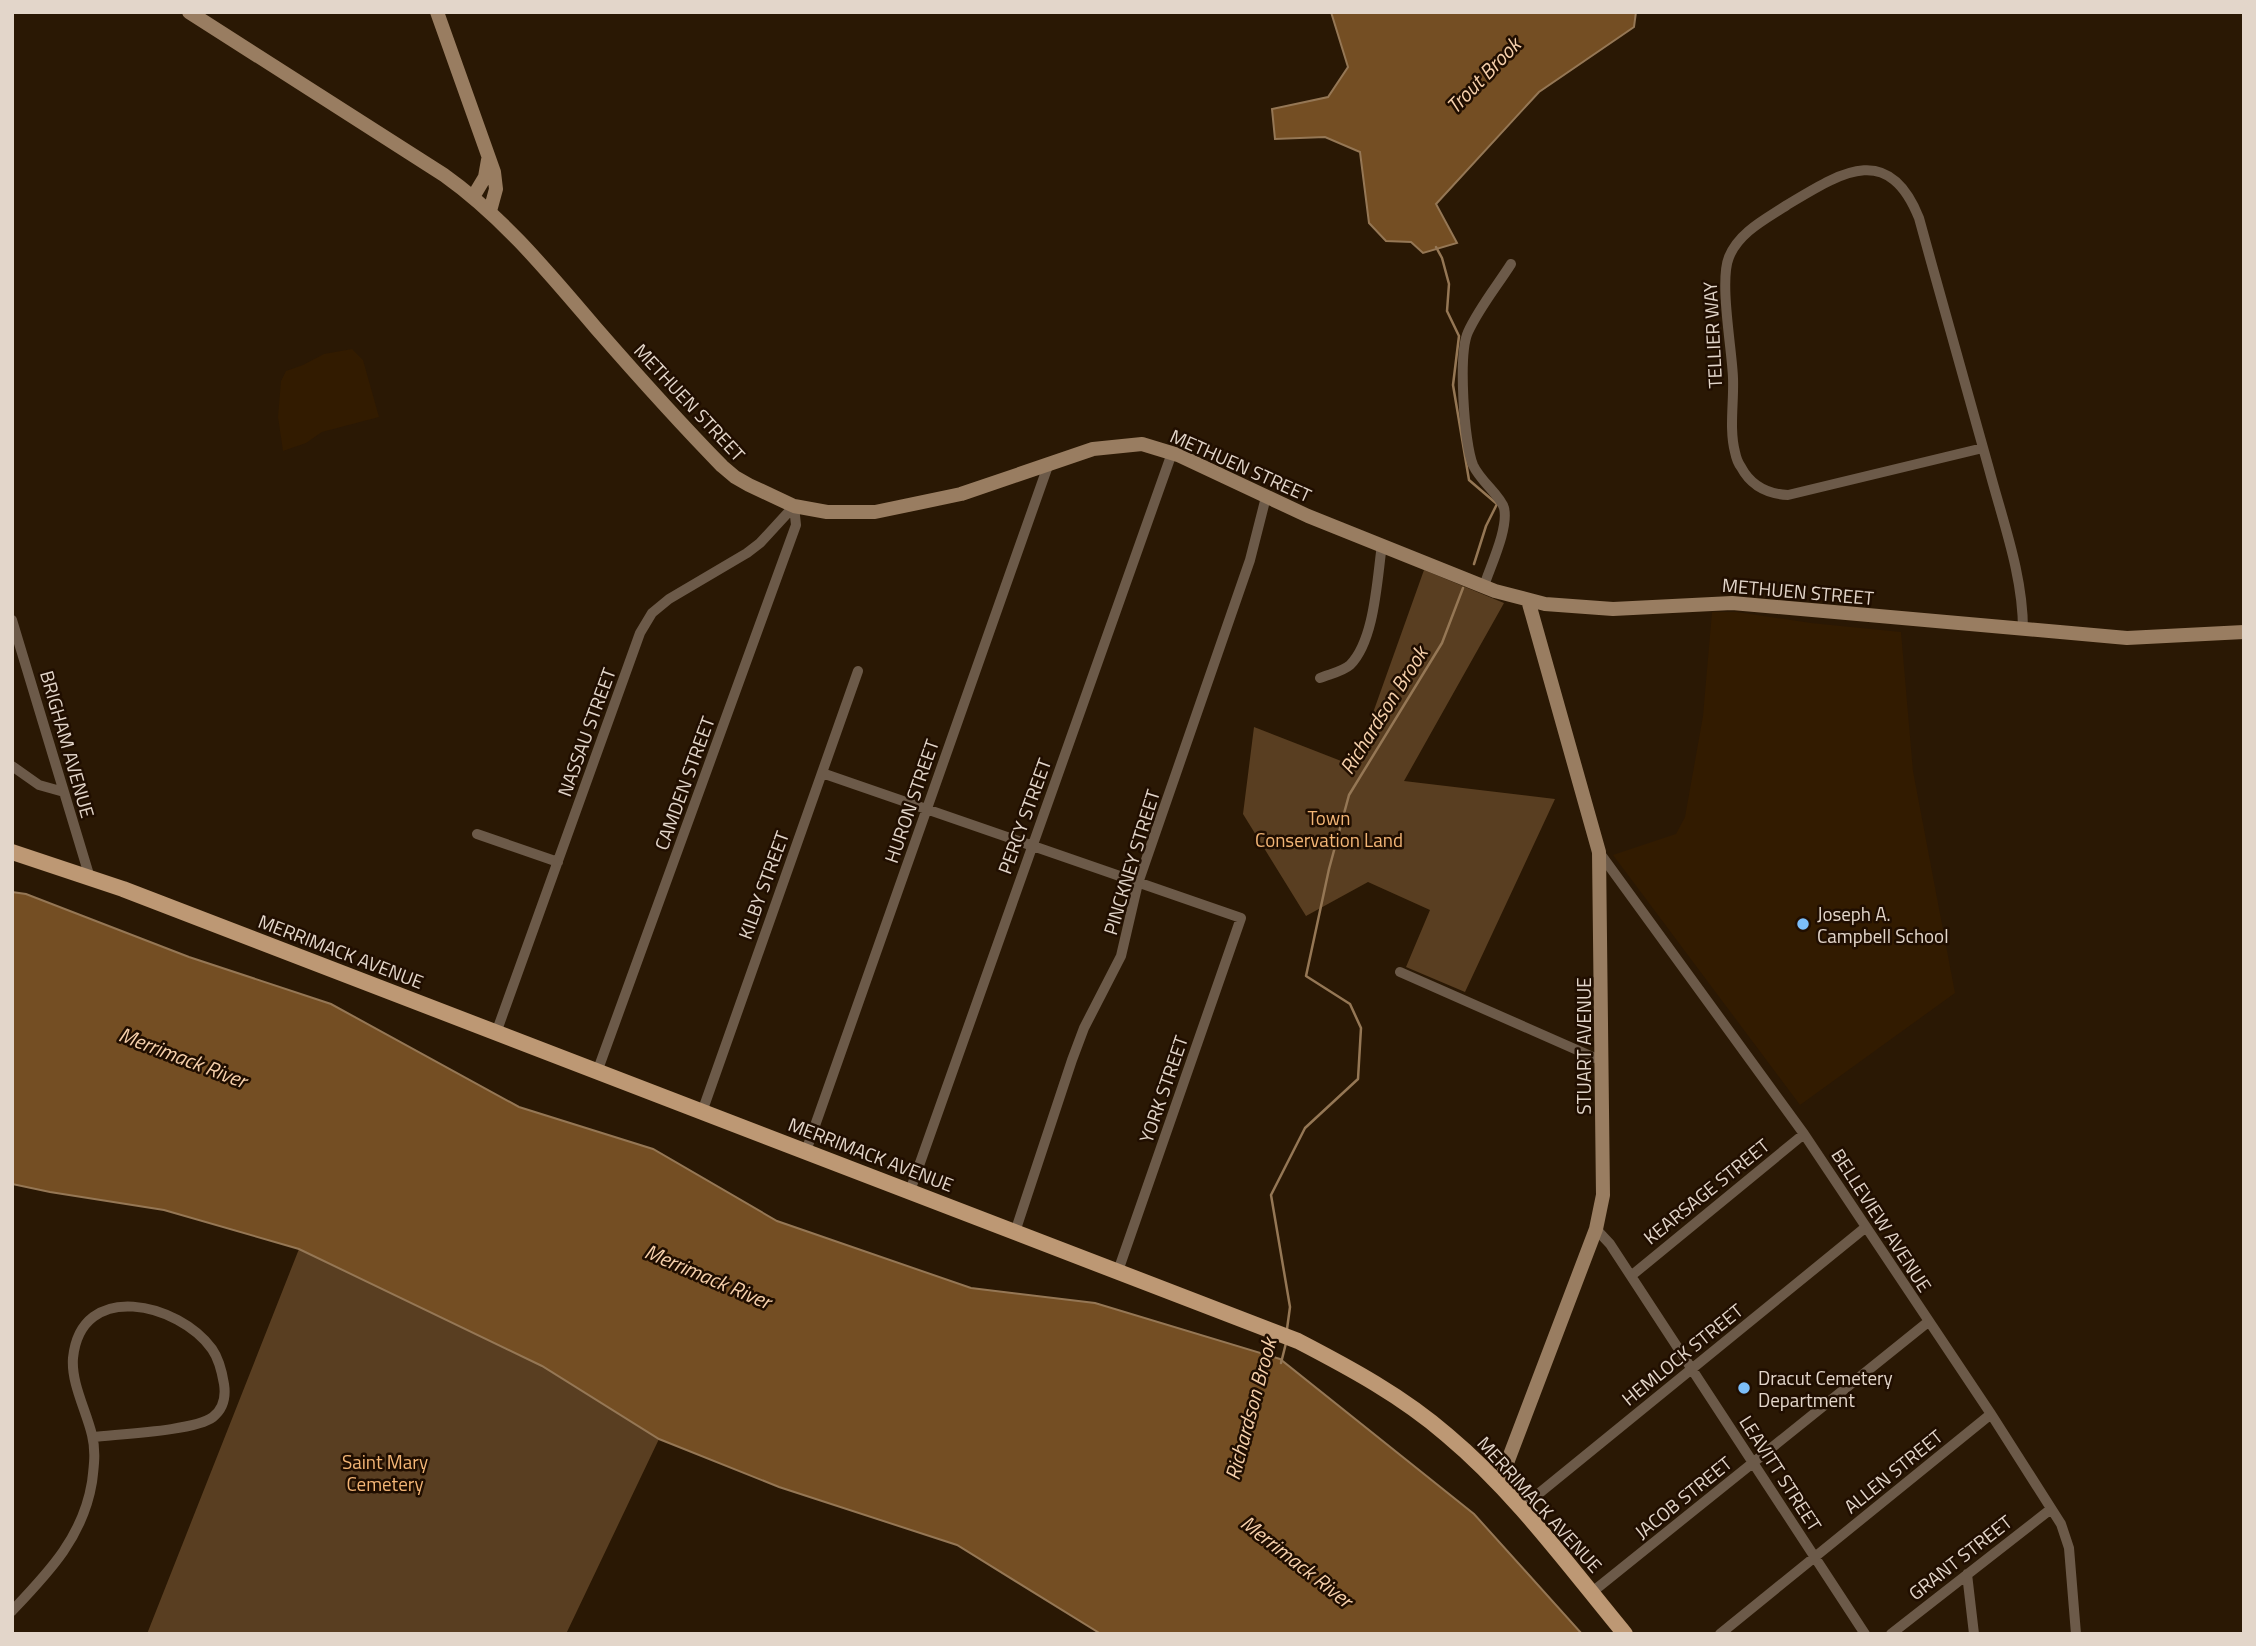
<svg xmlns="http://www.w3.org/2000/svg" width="2256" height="1646" viewBox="0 0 2256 1646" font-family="'Titillium Web',sans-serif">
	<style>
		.built { fill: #321b00 }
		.green { fill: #593e21 }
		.water { fill: #744e23; stroke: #957755; stroke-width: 2 }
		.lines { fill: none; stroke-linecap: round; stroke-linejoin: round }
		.stream { stroke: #957755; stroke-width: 2.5 }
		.street { stroke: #6c5a49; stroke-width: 10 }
		.secondary { stroke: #997d61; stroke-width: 14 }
		.primary { stroke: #bd9874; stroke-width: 16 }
		.poi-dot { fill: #7cbef9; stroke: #200e00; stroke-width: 2.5 }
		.labels { text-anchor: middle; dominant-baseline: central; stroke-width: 5; stroke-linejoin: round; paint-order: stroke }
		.street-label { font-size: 19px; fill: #e3d6ca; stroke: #200e00 }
		.park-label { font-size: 19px; fill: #f4b676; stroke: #200e00 }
		.poi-label { font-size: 19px; fill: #e3d6ca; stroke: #200e00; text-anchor: start }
		.water-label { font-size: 21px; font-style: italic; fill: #f6d0ab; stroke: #200e00 }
	</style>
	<rect width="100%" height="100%" fill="#2a1804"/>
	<path class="built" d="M 352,349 L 363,360 L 379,417 L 322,432 L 306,443 L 283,451 L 278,417 L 281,381 L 286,371 L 303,365 L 324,354 Z
		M 1712,612 L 1737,612 L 1811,623 L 1901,632 L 1913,771 L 1955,993 L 1800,1105 L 1613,855 L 1676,834 L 1685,817 L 1703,716 Z"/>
	<path class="green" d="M 1424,570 L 1504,603 L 1404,781 L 1555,799 L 1465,992 L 1406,967 L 1430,910 L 1368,882 L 1306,916 L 1243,814 L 1254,727 L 1354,766 Z
		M 299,1249 L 542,1366 L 659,1439 L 566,1634 L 147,1634 Z"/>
	<path class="water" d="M 1331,12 L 1636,12 L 1634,27 L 1539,92 L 1436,204 L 1457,243 L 1423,253 L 1411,242 L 1386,241 L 1369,223 L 1360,152 L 1325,137 L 1275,139 L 1272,109 L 1328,97 L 1348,67 Z
		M 12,892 L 26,894 L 189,957 L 331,1004 L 519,1107 L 653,1149 L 777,1221 L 971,1288 L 1095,1303 L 1280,1359 L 1474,1514 L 1582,1634 L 1101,1634 L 957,1545 L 779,1487 L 659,1439 L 542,1366 L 299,1249 L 164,1210 L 50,1192 L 12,1184 Z"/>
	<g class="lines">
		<path class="stream" d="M 1436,247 L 1442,258 L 1449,284 L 1447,311 L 1459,336 L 1453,385 L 1469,480 L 1497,504 L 1486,526 L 1474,564
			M 1287,1329 L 1290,1307 L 1271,1195 L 1305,1128 L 1358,1079 L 1361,1028 L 1350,1004 L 1306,976 L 1329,869 L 1349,795 L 1442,643 L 1463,588
			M 1281,1363 L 1286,1343"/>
		<path class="street" d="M 1983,448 L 1788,495 C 1768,494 1751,486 1741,467 C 1738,463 1736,457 1735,452 C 1729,429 1734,402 1733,378 C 1732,349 1719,281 1729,257 C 1739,232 1766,219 1787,205 C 1839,174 1888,140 1919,218 C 1942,302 1966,386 1989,469 C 2003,522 2023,575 2023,630
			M 1484,586 C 1490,567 1509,528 1504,508 C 1501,496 1480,481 1473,465 C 1464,443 1458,354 1468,332 C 1479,308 1497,286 1511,264
			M 12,620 L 90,878
			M 1320,678 C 1329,674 1342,672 1350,665 C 1375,640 1377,578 1382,545
			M 12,766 L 39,785 L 64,792
			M 822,773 L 1241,918 L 1118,1271
			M 477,834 L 558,862
			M 1599,852 L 1804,1134 L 1991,1414 L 2061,1524 L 2069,1548 L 2076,1634
			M 1400,972 L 1602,1061
			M 496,1033 L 640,633 L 652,613 L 669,599 L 747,553 L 760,543 L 794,506
			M 597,1072 L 796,525 L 794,506
			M 702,1112 L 858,671
			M 806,1151 L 1049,463
			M 910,1191 L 1172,453
			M 1596,1229 L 1610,1244 L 1865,1634
			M 1015,1232 L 1072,1060 L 1084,1028 L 1121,956 L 1138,883 L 1250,560 L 1266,497
			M 1631,1276 L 1804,1134
			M 1521,1508 L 1866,1227
			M 1967,1574 L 1974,1634
			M 1591,1593 L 1928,1322
			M 12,1611 C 49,1572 83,1537 92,1482 C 94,1466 96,1451 92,1435 C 86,1410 71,1383 73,1358 C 81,1279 179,1303 212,1349 C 219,1359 222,1372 224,1384 C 226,1397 223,1409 213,1417 C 195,1431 118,1434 93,1437
			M 1720,1634 L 1991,1414
			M 1891,1634 L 2051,1509"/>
		<path class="secondary" d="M 189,12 L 444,175 C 503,217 548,272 595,327 C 636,374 678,421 722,466 L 735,477 L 749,485 L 794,506 L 827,512 L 875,512 L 961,494 L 1093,449 L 1142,444 L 1178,455 L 1308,516 L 1495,591 L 1545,604 L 1613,609 L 1732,603 L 2127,638 L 2244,632
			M 437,12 L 494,172 L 496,189 L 490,211
			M 473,197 L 485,177 L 488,160
			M 1499,1484 L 1596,1229 L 1603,1195 L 1599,852 L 1528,600"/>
		<path class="primary" d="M 12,852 L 123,889 L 1298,1341 C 1350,1368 1402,1396 1447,1435 C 1515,1492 1568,1565 1625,1634"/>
	</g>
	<g class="poi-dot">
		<circle cx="1803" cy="924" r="7"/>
		<circle cx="1744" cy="1388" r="7"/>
	</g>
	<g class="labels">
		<g class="street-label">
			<text transform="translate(1712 335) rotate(-93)">TELLIER WAY</text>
			<text transform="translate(690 402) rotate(47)">METHUEN STREET</text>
			<text transform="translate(1241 465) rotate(24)">METHUEN STREET</text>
			<text transform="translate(1798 591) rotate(5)">METHUEN STREET</text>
			<text transform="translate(586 732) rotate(-70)">NASSAU STREET</text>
			<text transform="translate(68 744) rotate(74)">BRIGHAM AVENUE</text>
			<text transform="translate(684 783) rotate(-70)">CAMDEN STREET</text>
			<text transform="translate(911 801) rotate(-71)">HURON STREET</text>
			<text transform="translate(1024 816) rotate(-70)">PERCY STREET</text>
			<text transform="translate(1131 862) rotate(-73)">PINCKNEY STREET</text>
			<text transform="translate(763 885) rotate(-70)">KILBY STREET</text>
			<text transform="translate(341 951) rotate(21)">MERRIMACK AVENUE</text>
			<text transform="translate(1583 1046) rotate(-90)">STUART AVENUE</text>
			<text transform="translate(1163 1089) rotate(-71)">YORK STREET</text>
			<text transform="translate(871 1154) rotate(21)">MERRIMACK AVENUE</text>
			<text transform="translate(1706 1191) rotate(-39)">KEARSAGE STREET</text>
			<text transform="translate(1882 1220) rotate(57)">BELLEVIEW AVENUE</text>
			<text transform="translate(1682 1354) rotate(-39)">HEMLOCK STREET</text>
			<text transform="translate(1893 1471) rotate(-39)">ALLEN STREET</text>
			<text transform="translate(1781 1473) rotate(57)">LEAVITT STREET</text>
			<text transform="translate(1683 1497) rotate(-39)">JACOB STREET</text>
			<text transform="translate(1540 1504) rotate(48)">MERRIMACK AVENUE</text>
			<text transform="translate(1960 1557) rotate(-38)">GRANT STREET</text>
		</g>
		<g class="park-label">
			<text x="1329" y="817">Town<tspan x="1329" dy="22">Conservation Land</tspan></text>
			<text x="385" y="1461">Saint Mary<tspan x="385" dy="22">Cemetery</tspan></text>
		</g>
		<g class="poi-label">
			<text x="1817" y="913">Joseph A.<tspan x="1817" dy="22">Campbell School</tspan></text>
			<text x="1758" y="1377">Dracut Cemetery<tspan x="1758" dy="22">Department</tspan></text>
		</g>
		<g class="water-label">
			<text transform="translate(1483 75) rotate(-46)">Trout Brook</text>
			<text transform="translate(1383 710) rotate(-58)">Richardson Brook</text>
			<text transform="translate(183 1057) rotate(21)">Merrimack River</text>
			<text transform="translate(708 1276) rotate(23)">Merrimack River</text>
			<text transform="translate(1250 1409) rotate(-75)">Richardson Brook</text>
			<text transform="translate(1297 1561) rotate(38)">Merrimack River</text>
		</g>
	</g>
	<rect width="2256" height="1646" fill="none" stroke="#e3d6ca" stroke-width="28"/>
</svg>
